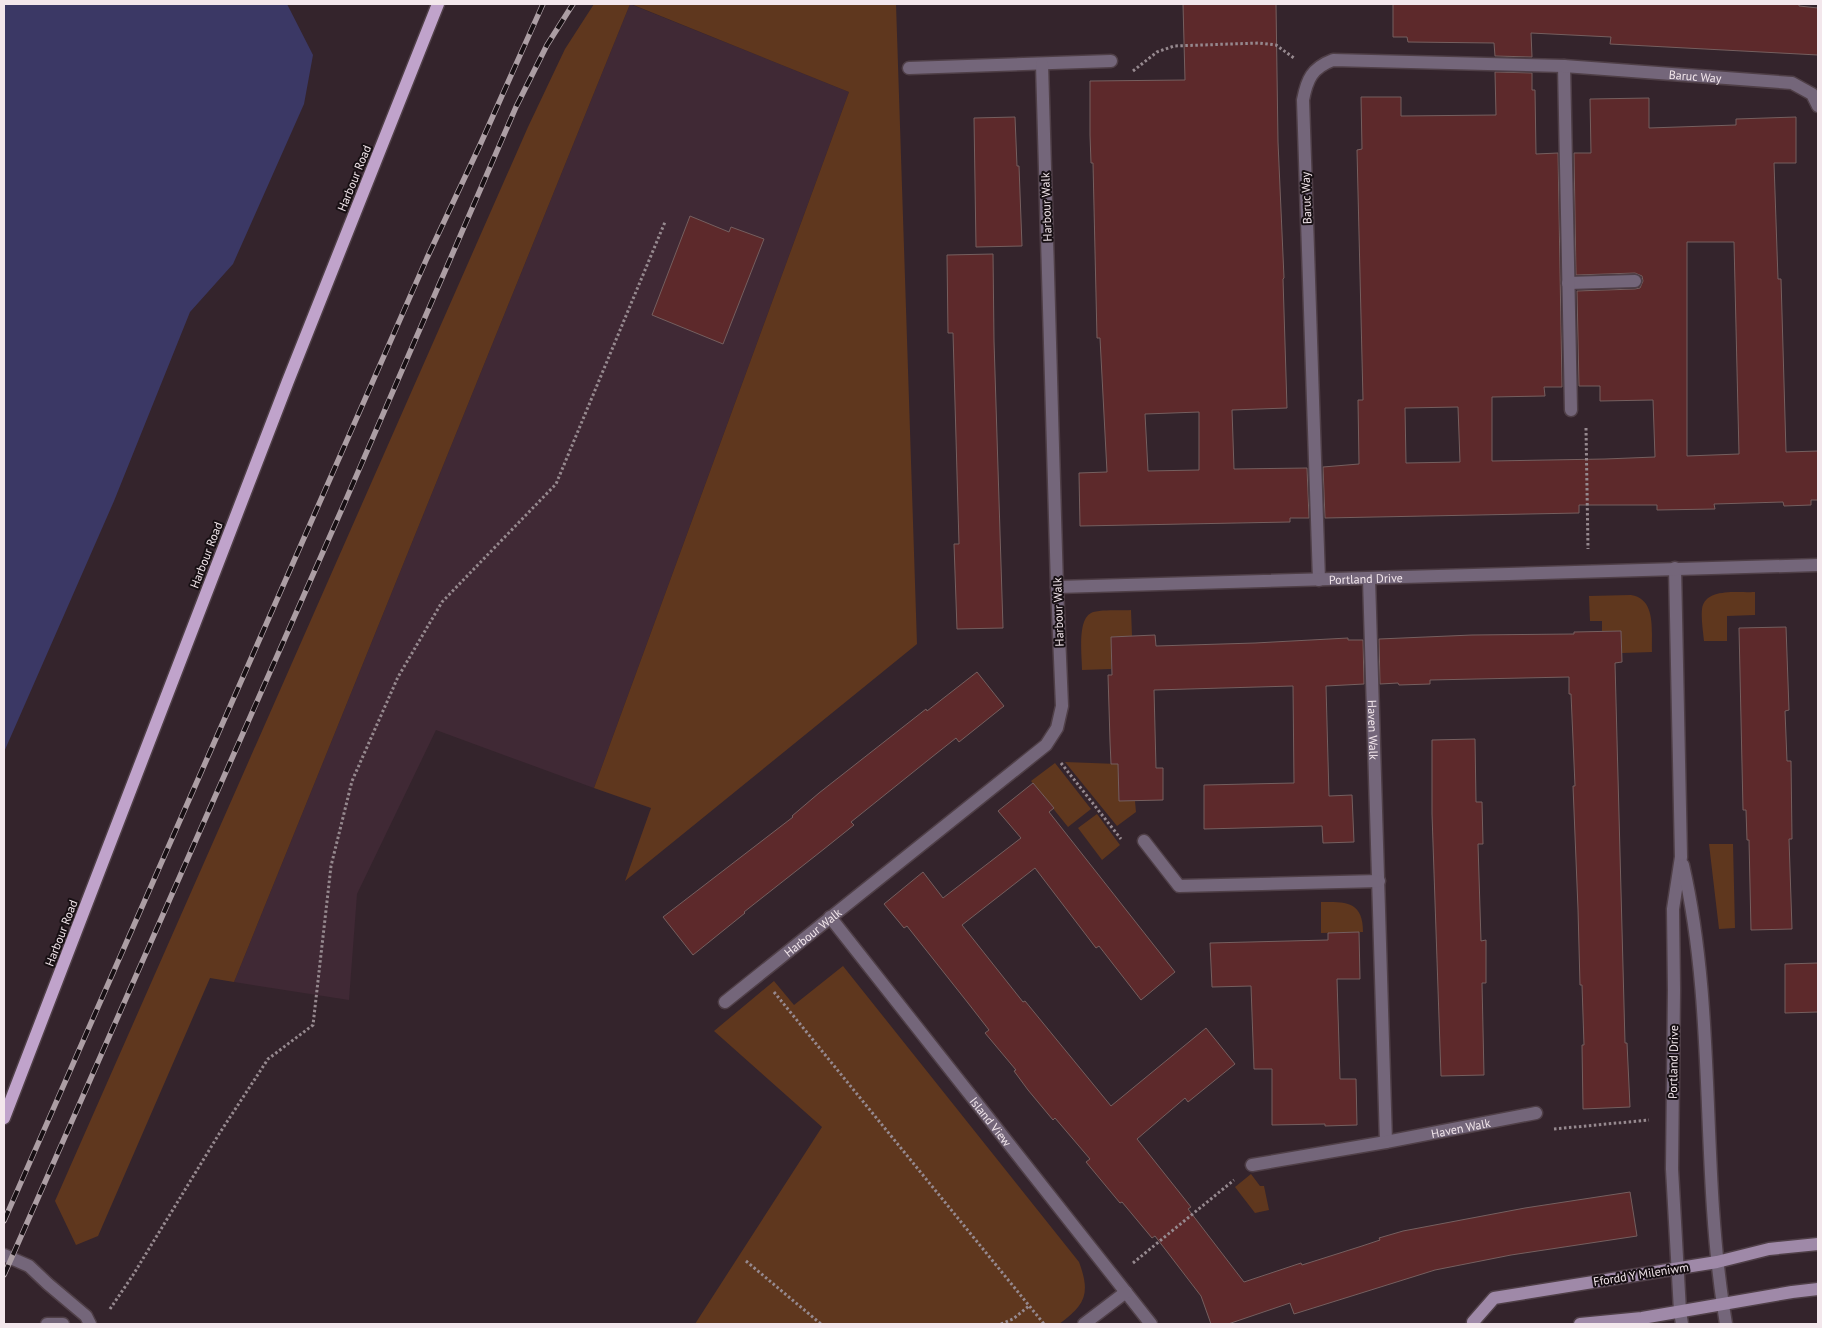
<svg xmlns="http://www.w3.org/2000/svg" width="1822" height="1328" viewBox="0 0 1822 1328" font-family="'PT Sans',sans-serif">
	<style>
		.built { fill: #402935 }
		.green { fill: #5f371e }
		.water { fill: #3b3865 }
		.building { fill: #5d292b; stroke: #755f5f; fill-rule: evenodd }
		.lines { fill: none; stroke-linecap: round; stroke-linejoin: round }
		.lane-casing { stroke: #4f3f47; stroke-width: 15 }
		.street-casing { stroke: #4f3f47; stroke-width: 15 }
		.secondary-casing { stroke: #4f3f47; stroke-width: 15 }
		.primary-casing { stroke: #4f3f47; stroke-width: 15 }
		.path { stroke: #96898f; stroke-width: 3; stroke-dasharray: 2.5 2.5; stroke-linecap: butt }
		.lane { stroke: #74667a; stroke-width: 12 }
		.street { stroke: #74667a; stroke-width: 12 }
		.secondary { stroke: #9f89a8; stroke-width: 12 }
		.primary { stroke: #c0a3cb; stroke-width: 12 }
		.rail-casing { stroke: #ac9ea4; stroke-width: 5.5 }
		.rail { stroke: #170f13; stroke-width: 4; stroke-dasharray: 11; stroke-linecap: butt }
		.labels { text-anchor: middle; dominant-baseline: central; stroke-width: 4; stroke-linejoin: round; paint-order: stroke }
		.street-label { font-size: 12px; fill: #f3e7ec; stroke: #170f13 }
	</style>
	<rect width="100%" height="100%" fill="#34242c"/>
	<path class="built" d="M 630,4 L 849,92 L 594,788 L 436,730 L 357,894 L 349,1000 L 234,982 Z"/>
	<path class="green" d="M 594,4 L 630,4 L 234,982 L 210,978 L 98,1236 L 76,1245 L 55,1201 L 528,127 L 565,49 Z
		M 631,4 L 896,4 L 917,644 L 625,881 L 651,808 L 594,788 L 849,92 Z
		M 1755,592 L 1755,615 L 1727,616 L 1727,641 L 1704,641 C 1703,631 1701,619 1702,609 C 1705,587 1739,593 1755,592 Z
		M 1631,595 C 1657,599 1651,632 1652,652 L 1622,653 L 1621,631 L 1602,631 L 1602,621 L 1590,621 L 1589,596 Z
		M 1131,610 L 1132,636 L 1111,637 L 1111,669 L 1082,670 C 1082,656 1077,620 1091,613 C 1099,609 1121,611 1131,610 Z
		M 1065,762 L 1118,764 L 1119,801 L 1135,801 L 1136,812 L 1117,826 Z
		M 1055,763 L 1091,809 L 1068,827 L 1031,781 Z
		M 1097,814 L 1120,845 L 1102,860 L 1078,828 Z
		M 1709,844 L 1733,844 L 1735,928 L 1719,929 Z
		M 1321,902 C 1346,902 1363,901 1363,932 L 1321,933 Z
		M 843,966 L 1079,1262 C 1091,1294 1085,1305 1059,1324 L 695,1324 L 822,1127 L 714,1031 L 774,981 L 794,1005 Z
		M 1251,1174 L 1260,1186 L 1264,1186 L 1269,1210 L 1255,1213 L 1235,1187 Z"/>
	<path class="water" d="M 4,4 L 287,4 L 313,55 L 304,104 L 233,264 L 190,312 L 114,501 L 4,752 Z"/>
	<path class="building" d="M 1183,4 L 1276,4 L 1278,142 L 1284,278 L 1283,279 L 1287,408 L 1232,410 L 1234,469 L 1307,468 L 1309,518 L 1290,518 L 1290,522 L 1080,526 L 1079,473 L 1107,472 L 1100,338 L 1097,338 L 1093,163 L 1091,163 L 1090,135 L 1090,81 L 1185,80 ZM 1199,412 L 1199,470 L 1148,471 L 1145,414 Z
		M 1393,4 L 1799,4 L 1799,6 L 1818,8 L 1818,55 L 1610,44 L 1611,37 L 1531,33 L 1532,57 L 1495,56 L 1494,43 L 1408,42 L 1407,37 L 1393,37 Z
		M 1495,72 L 1532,73 L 1532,90 L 1535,90 L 1536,154 L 1558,153 L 1562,387 L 1544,387 L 1545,396 L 1492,397 L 1492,461 L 1605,459 L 1655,457 L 1653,400 L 1600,401 L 1600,386 L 1579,386 L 1577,291 L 1635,289 L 1640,288 L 1643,281 L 1642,276 L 1635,273 L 1576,275 L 1574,153 L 1591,153 L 1590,99 L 1649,98 L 1649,128 L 1736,125 L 1736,119 L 1796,117 L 1796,163 L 1774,163 L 1778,279 L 1781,279 L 1786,452 L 1818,451 L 1818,500 L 1811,500 L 1811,505 L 1784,506 L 1783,502 L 1714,504 L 1715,509 L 1657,510 L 1657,505 L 1579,505 L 1579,513 L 1325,518 L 1323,467 L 1359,464 L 1358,400 L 1363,400 L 1357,150 L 1362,149 L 1361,97 L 1401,97 L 1401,116 L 1496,115 ZM 1687,242 L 1734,242 L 1739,454 L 1687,456 ZM 1458,407 L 1460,462 L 1406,463 L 1405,408 Z
		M 1015,117 L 1017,166 L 1019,166 L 1022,246 L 976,247 L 974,118 Z
		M 690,216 L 729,232 L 731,227 L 764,239 L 723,344 L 652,315 Z
		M 993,254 L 994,341 L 1003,628 L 957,629 L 954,544 L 959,544 L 956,438 L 953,333 L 948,333 L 947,255 Z
		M 1786,627 L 1789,710 L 1785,711 L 1787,761 L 1791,761 L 1792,839 L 1789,839 L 1792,929 L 1751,930 L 1749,840 L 1747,840 L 1746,810 L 1743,810 L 1739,628 Z
		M 1621,631 L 1622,662 L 1615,663 L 1625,1043 L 1627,1043 L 1630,1107 L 1583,1109 L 1582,1045 L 1584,1045 L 1582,985 L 1580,985 L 1578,909 L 1573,786 L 1575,786 L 1571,694 L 1569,694 L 1569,677 L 1430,680 L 1430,684 L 1399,685 L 1398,683 L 1380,684 L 1379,639 L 1472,635 L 1574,634 L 1574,632 Z
		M 1155,635 L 1156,646 L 1255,643 L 1348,638 L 1348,640 L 1363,640 L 1364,684 L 1326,686 L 1329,796 L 1352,795 L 1354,842 L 1323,843 L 1322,826 L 1204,829 L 1204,785 L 1294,783 L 1293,686 L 1154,690 L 1156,768 L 1163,768 L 1163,800 L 1119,801 L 1118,764 L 1111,764 L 1110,741 L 1108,675 L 1112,675 L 1111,637 Z
		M 977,672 L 1004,706 L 959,742 L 956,738 L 932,757 L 851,822 L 854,825 L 824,849 L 744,912 L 745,913 L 693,955 L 663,917 L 793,817 L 792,816 L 819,793 L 926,709 L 927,711 Z
		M 1475,739 L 1476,802 L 1482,802 L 1483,844 L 1478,844 L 1481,941 L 1486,940 L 1486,983 L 1482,983 L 1484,1075 L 1441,1076 L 1432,814 L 1432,740 Z
		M 1033,783 L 1054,808 L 1049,812 L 1175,972 L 1141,1000 L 1099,946 L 1096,948 L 1035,868 L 962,925 L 1023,1002 L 1025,1001 L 1111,1106 L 1206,1028 L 1235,1064 L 1188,1102 L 1185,1098 L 1137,1139 L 1191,1207 L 1188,1209 L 1244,1282 L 1301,1263 L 1302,1265 L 1362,1246 L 1380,1240 L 1379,1238 L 1403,1231 L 1525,1208 L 1630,1192 L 1637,1236 L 1511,1255 L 1435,1270 L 1294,1314 L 1290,1303 L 1228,1324 L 1211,1324 L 1201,1296 L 1155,1236 L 1152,1238 L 1122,1202 L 1120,1203 L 1086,1162 L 1090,1159 L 1055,1118 L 1053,1120 L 1028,1090 L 1014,1071 L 1016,1070 L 985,1033 L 989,1030 L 968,1003 L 907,926 L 904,928 L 884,904 L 923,872 L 943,898 L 1021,838 L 998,811 Z
		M 1359,932 L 1360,979 L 1337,979 L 1340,1079 L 1356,1079 L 1357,1125 L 1325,1126 L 1325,1124 L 1272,1125 L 1272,1069 L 1254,1069 L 1251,986 L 1212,987 L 1210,943 L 1328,940 L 1328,933 Z
		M 1818,963 L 1818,1012 L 1785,1013 L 1785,964 Z"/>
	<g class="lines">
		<g class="lane-casing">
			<path id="lane" d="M 1568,283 L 1635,281
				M 4,1255 L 29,1266 L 48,1284 L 86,1316 L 90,1324
				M 1723,1305 L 1726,1324
				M 1680,1311 L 1682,1324
				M 47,1324 L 63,1324"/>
		</g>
		<g class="street-casing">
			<g id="street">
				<path d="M 1564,66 L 1571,410"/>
				<path d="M 909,68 L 1111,61"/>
				<path d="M 1675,568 L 1681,857 L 1673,909 L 1674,990 L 1672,1169 L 1680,1311"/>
				<path id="s1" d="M 1369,579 L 1386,1142"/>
				<path id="s2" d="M 1319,580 L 1303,100 C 1307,79 1312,68 1333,60 L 1564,66 L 1792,83 L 1812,94 L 1818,106"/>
				<path id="s3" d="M 1057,587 L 1818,565"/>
				<path d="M 1144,841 L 1179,886 L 1379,881"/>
				<path d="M 1683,865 C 1716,1009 1701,1159 1723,1305"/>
				<path id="s4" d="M 830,917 L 1151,1324"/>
				<path id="s5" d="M 725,1002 L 1046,745 L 1057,728 L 1062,706 L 1057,587 L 1042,64"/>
				<path id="s6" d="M 1252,1165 L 1386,1142 L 1536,1113"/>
				<path d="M 1084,1324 L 1126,1292"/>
			</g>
		</g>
		<g class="secondary-casing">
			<path id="secondary" d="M 1473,1322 L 1494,1298 L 1717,1262 L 1769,1249 L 1818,1244
				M 1580,1324 L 1642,1318 L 1792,1292 L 1818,1289"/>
		</g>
		<g class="primary-casing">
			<path id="primary" d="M 4,1118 L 288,381 L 438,4"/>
		</g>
		<path class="path" d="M 1133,71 L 1157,52 L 1174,46 L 1259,43 L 1276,45 L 1294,58
			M 1586,428 L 1588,549
			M 1061,763 L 1121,839
			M 774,992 L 1044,1324
			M 1554,1129 L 1649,1120
			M 746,1261 L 821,1324
			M 1133,1263 L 1234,1180
			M 110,1309 L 133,1275 L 219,1134 L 268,1059 L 313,1025 L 331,866 L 352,781 L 398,677 L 442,602 L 556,484 L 665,222
			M 1001,1324 L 1013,1319 L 1029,1306"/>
		<use href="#lane" class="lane"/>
		<use href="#street" class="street"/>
		<use href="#secondary" class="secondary"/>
		<use href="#primary" class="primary"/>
		<g class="rail-casing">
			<path id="rail" d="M 4,1221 L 427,258 L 480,145 L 543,4
				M 4,1275 L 345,502 L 516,107 L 547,45 L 573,4"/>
		</g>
		<use href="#rail" class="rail"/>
	</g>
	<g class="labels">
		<g class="street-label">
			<text stroke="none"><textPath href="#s2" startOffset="896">Baruc Way</textPath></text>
			<text transform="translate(354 178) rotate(-68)">Harbour Road</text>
			<text transform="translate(1306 198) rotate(-92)">Baruc Way</text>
			<text transform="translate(1046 207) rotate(-92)">Harbour Walk</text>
			<text transform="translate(206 555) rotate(-69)">Harbour Road</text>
			<text stroke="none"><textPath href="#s3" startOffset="309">Portland Drive</textPath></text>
			<text transform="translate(1058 612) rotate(-92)">Harbour Walk</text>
			<text stroke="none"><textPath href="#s1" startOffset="151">Haven Walk</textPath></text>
			<text stroke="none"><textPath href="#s5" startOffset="112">Harbour Walk</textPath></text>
			<text transform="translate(61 933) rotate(-69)">Harbour Road</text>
			<text transform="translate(1673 1062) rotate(-89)">Portland Drive</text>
			<text stroke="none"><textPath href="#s4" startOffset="260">Island View</textPath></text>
			<text stroke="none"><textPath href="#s6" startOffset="212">Haven Walk</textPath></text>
			<text transform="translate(1641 1274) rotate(-9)">Ffordd Y Mileniwm</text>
		</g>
	</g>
	<rect width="1822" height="1328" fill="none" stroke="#f3e7ec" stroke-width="10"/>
</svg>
